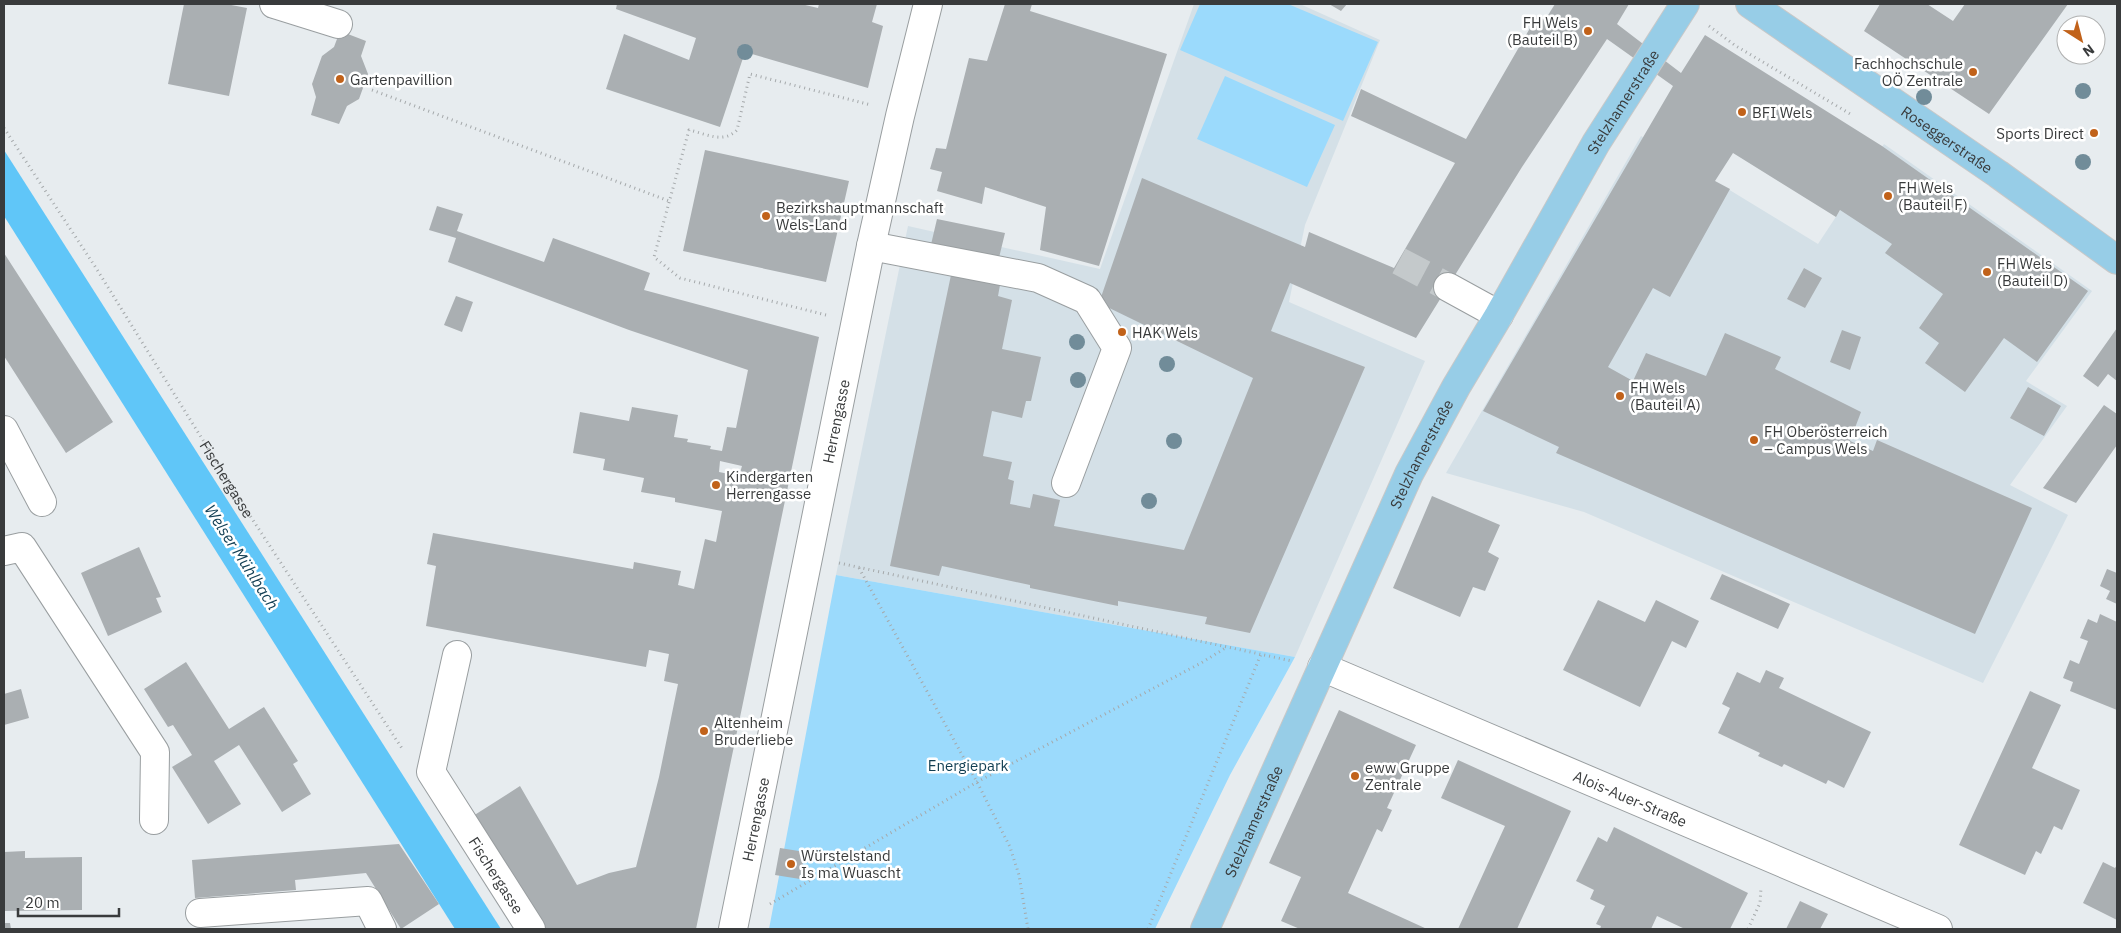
<svg xmlns="http://www.w3.org/2000/svg" width="2121" height="933" viewBox="0 0 2121 933" font-family="'IBM Plex Sans',sans-serif">
	<style>
		.built { fill: #d4e0e7 }
		.green { fill: #9bdafc }
		.water { fill: #60c6f8 }
		.building { fill: #aaafb2; fill-rule: evenodd }
		.lines { fill: none; stroke-linecap: round; stroke-linejoin: round }
		.minor-tunnel { stroke: #c4c9cb; stroke-width: 28; stroke-dasharray: 28 14; stroke-linecap: butt }
		.minor-casing { stroke: #999ea0; stroke-width: 30 }
		.major-casing { stroke: #c8c8c8; stroke-width: 30 }
		.path { stroke: #a5a9ab; stroke-width: 3; stroke-dasharray: 1 4; stroke-linecap: butt }
		.minor { stroke: #fff; stroke-width: 28 }
		.major { stroke: #97cde7; stroke-width: 28 }
		.tree { fill: #718c99 }
		.poi-dot { fill: #c1621a; stroke: #fff; stroke-width: 2 }
		.labels { text-anchor: middle; dominant-baseline: central; stroke-width: 5; stroke-linejoin: round; paint-order: stroke }
		.poi-label { font-size: 15px; fill: #393b3c; stroke: #fff; text-anchor: start }
		.street-label { font-size: 15px; fill: #393b3c; stroke: #fff }
		.park-label { font-size: 15px; fill: #113e52; stroke: #fff }
		.water-label { font-size: 16px; font-style: italic; fill: #144055; stroke: #fff }
	</style>
	<rect width="100%" height="100%" fill="#e7ecef"/>
	<path class="built" d="M 1194,4 L 1300,4 L 1380,40 L 1305,225 L 1289,302 L 1425,361 L 1295,657 L 836,575 L 908,226 L 1100,269 Z
		M 1641,136 L 1818,244 L 1884,144 L 2092,291 L 2026,381 L 2067,406 L 2010,485 L 2068,515 L 1983,683 L 1584,512 L 1446,473 Z"/>
	<path class="green" d="M 1200,4 L 1288,4 L 1378,42 L 1343,121 L 1180,50 Z
		M 1225,76 L 1335,125 L 1307,187 L 1197,139 Z
		M 836,575 L 1295,657 L 1230,775 L 1155,929 L 769,929 Z"/>
	<path class="water" d="M 4,150 L 501,929 L 455,929 L 4,216 Z"/>
	<path class="building" d="M 184,4 L 226,4 L 247,8 L 229,96 L 168,84 Z
		M 617,4 L 801,4 L 818,8 L 819,4 L 877,4 L 872,22 L 883,26 L 868,88 L 745,52 L 720,127 L 606,89 L 624,34 L 689,60 L 696,38 L 616,9 Z
		M 1005,4 L 1032,4 L 1030,11 L 1167,54 L 1099,266 L 1040,250 L 1046,207 L 985,187 L 982,204 L 937,191 L 942,172 L 930,169 L 936,148 L 946,149 L 969,58 L 987,61 Z
		M 1329,4 L 1347,4 L 1341,11 Z
		M 1555,4 L 1629,4 L 1617,24 L 1681,73 L 1705,35 L 1882,146 L 2088,291 L 2037,362 L 2004,338 L 1965,392 L 1925,363 L 1939,343 L 1919,328 L 1943,294 L 1885,253 L 1892,244 L 1840,210 L 1836,217 L 1733,153 L 1715,181 L 1730,189 L 1670,297 L 1653,288 L 1608,367 L 1633,381 L 1646,353 L 1706,376 L 1725,333 L 1781,357 L 1775,369 L 1861,412 L 1850,441 L 1873,451 L 1877,440 L 2032,508 L 1975,634 L 1556,453 L 1559,447 L 1483,411 L 1673,86 L 1607,39 L 1522,167 L 1416,338 L 1290,283 L 1271,331 L 1365,367 L 1250,633 L 1205,624 L 1207,617 L 1118,601 L 1118,606 L 1030,588 L 1030,585 L 942,566 L 939,576 L 890,566 L 951,275 L 1000,285 L 998,296 L 1012,300 L 1002,349 L 1041,357 L 1031,401 L 1026,401 L 1022,418 L 992,411 L 983,456 L 1012,462 L 1008,479 L 1014,481 L 1010,504 L 1030,508 L 1033,494 L 1060,500 L 1054,526 L 1184,550 L 1253,378 L 1099,303 L 1142,178 L 1305,247 L 1309,232 L 1394,268 L 1455,163 L 1351,116 L 1361,89 L 1466,139 L 1537,16 L 1545,20 Z
		M 1880,4 L 1927,4 L 1953,21 L 1965,4 L 2068,4 L 1989,114 L 1864,31 Z
		M 340,31 L 366,41 L 361,56 L 368,74 L 359,99 L 347,106 L 339,124 L 311,115 L 316,97 L 312,84 L 322,56 L 334,47 Z
		M 705,150 L 849,181 L 826,282 L 683,251 Z
		M 437,206 L 463,214 L 457,231 L 544,262 L 553,238 L 650,273 L 644,290 L 819,337 L 696,929 L 546,929 L 473,816 L 520,786 L 577,885 L 609,873 L 636,867 L 659,777 L 678,684 L 664,681 L 669,654 L 649,650 L 646,667 L 426,626 L 436,566 L 427,564 L 433,533 L 633,569 L 634,562 L 681,571 L 678,585 L 694,589 L 705,539 L 716,542 L 722,511 L 675,502 L 675,498 L 641,492 L 644,478 L 603,470 L 605,459 L 573,453 L 580,412 L 629,421 L 632,407 L 678,415 L 674,437 L 688,439 L 687,442 L 711,446 L 710,449 L 722,451 L 727,427 L 736,428 L 748,370 L 629,330 L 448,262 L 456,238 L 429,230 ZM 720,461 L 742,466 L 739,476 L 719,472 Z
		M 937,219 L 1005,233 L 997,266 L 929,253 Z
		M 4,253 L 113,422 L 66,453 L 4,356 Z
		M 1804,268 L 1822,278 L 1805,308 L 1787,299 Z
		M 456,296 L 473,302 L 462,332 L 444,325 Z
		M 2117,328 L 2117,381 L 2108,374 L 2098,387 L 2083,376 Z
		M 1842,330 L 1861,337 L 1850,370 L 1830,362 Z
		M 2028,387 L 2061,406 L 2044,436 L 2010,418 Z
		M 2104,405 L 2117,414 L 2117,445 L 2076,503 L 2043,488 Z
		M 1432,496 L 1500,525 L 1488,552 L 1499,558 L 1485,591 L 1473,587 L 1460,617 L 1393,588 Z
		M 139,547 L 161,597 L 156,598 L 162,612 L 108,636 L 81,573 Z
		M 2107,569 L 2117,573 L 2117,604 L 2106,599 L 2110,591 L 2100,586 Z
		M 1722,574 L 1790,604 L 1778,629 L 1710,599 Z
		M 1598,600 L 1645,622 L 1656,600 L 1699,621 L 1686,648 L 1672,641 L 1640,707 L 1563,670 Z
		M 2100,614 L 2117,622 L 2117,710 L 2070,691 L 2073,682 L 2063,678 L 2070,660 L 2079,664 L 2088,641 L 2080,638 L 2088,619 L 2097,623 Z
		M 186,662 L 229,729 L 264,707 L 298,761 L 293,764 L 311,794 L 282,812 L 239,745 L 214,761 L 241,804 L 208,824 L 172,767 L 192,755 L 173,725 L 168,727 L 144,689 Z
		M 1766,670 L 1784,678 L 1779,688 L 1871,732 L 1844,788 L 1828,780 L 1826,784 L 1784,764 L 1782,767 L 1758,756 L 1760,753 L 1718,733 L 1730,708 L 1722,704 L 1737,672 L 1760,683 Z
		M 21,689 L 29,718 L 4,725 L 4,694 Z
		M 2030,691 L 2061,705 L 2032,768 L 2080,790 L 2062,830 L 2054,826 L 2041,854 L 2036,851 L 2025,875 L 1959,845 Z
		M 1339,710 L 1416,745 L 1387,808 L 1392,810 L 1382,832 L 1377,829 L 1348,893 L 1427,929 L 1300,929 L 1281,921 L 1301,877 L 1269,863 Z
		M 1458,760 L 1571,811 L 1517,929 L 1458,929 L 1505,826 L 1441,798 Z
		M 1614,827 L 1748,893 L 1730,929 L 1685,929 L 1657,916 L 1651,929 L 1600,929 L 1601,926 L 1596,924 L 1605,906 L 1590,899 L 1594,890 L 1576,881 L 1598,837 L 1607,842 Z
		M 399,844 L 439,904 L 401,929 L 366,873 L 295,880 L 296,890 L 195,898 L 192,860 Z
		M 780,848 L 805,852 L 800,879 L 775,875 Z
		M 25,851 L 25,858 L 82,857 L 82,910 L 4,911 L 4,852 Z
		M 2103,862 L 2115,868 L 2117,865 L 2117,920 L 2083,903 Z
		M 1800,901 L 1828,914 L 1820,929 L 1786,929 Z
		M 4,923 L 10,923 L 11,929 L 4,929 Z"/>
	<g class="lines">
		<path class="minor-tunnel" d="M 1399,261 L 1448,287"/>
		<g class="minor-casing">
			<g id="minor">
				<path d="M 274,4 L 338,24"/>
				<path d="M 871,246 L 1038,278 L 1087,300 L 1117,348 L 1066,483"/>
				<path d="M 1448,287 L 1499,315"/>
				<path d="M 4,430 L 42,502"/>
				<path d="M 4,551 L 22,547 L 155,752 L 154,820"/>
				<path id="s2" d="M 457,655 L 431,772 L 531,929"/>
				<path id="s3" d="M 1322,667 L 1938,929"/>
				<path d="M 200,913 L 368,901 L 382,929"/>
				<path id="s4" d="M 733,929 L 871,246 L 900,116 L 928,4"/>
			</g>
		</g>
		<g class="major-casing">
			<g id="major">
				<path id="s5" d="M 1750,4 L 1998,174 L 2117,260"/>
				<path id="s6" d="M 1205,929 L 1409,474 L 1456,387 L 1499,315 L 1596,143 L 1685,4"/>
			</g>
		</g>
		<g class="path">
			<path d="M 1709,26 L 1736,46 L 1852,115"/>
			<path d="M 372,90 L 669,201"/>
			<path id="s1" d="M 4,128 L 96,268 L 247,511 L 403,750"/>
			<path d="M 826,315 L 680,278 L 654,257 L 689,130 C 707,134 723,144 737,130 L 750,74 L 871,105"/>
			<path d="M 839,563 L 1292,661"/>
			<path d="M 859,568 L 977,782 L 1010,847 L 1019,875 L 1028,929"/>
			<path d="M 770,904 L 977,782 L 1201,663 L 1227,647"/>
			<path d="M 1148,929 L 1261,654"/>
			<path d="M 1748,929 L 1760,903 L 1761,888"/>
		</g>
		<use href="#minor" class="minor"/>
		<use href="#major" class="major"/>
	</g>
	<g class="tree">
		<circle cx="745" cy="52" r="8"/>
		<circle cx="2083" cy="91" r="8"/>
		<circle cx="1924" cy="97" r="8"/>
		<circle cx="2083" cy="162" r="8"/>
		<circle cx="1077" cy="342" r="8"/>
		<circle cx="1167" cy="364" r="8"/>
		<circle cx="1078" cy="380" r="8"/>
		<circle cx="1174" cy="441" r="8"/>
		<circle cx="1149" cy="501" r="8"/>
	</g>
	<g class="poi-dot">
		<circle cx="1588" cy="31" r="5"/>
		<circle cx="1973" cy="72" r="5"/>
		<circle cx="340" cy="79" r="5"/>
		<circle cx="1742" cy="112" r="5"/>
		<circle cx="2094" cy="133" r="5"/>
		<circle cx="1888" cy="196" r="5"/>
		<circle cx="766" cy="216" r="5"/>
		<circle cx="1987" cy="272" r="5"/>
		<circle cx="1122" cy="332" r="5"/>
		<circle cx="1620" cy="396" r="5"/>
		<circle cx="1754" cy="440" r="5"/>
		<circle cx="716" cy="485" r="5"/>
		<circle cx="704" cy="731" r="5"/>
		<circle cx="1355" cy="776" r="5"/>
		<circle cx="791" cy="864" r="5"/>
	</g>
	<g class="labels">
		<g class="poi-label">
			<text x="1578" y="22" text-anchor="end">FH Wels<tspan x="1578" dy="17">(Bauteil B)</tspan></text>
			<text x="1963" y="63" text-anchor="end">Fachhochschule<tspan x="1963" dy="17">OÖ Zentrale</tspan></text>
			<text x="350" y="79">Gartenpavillion</text>
			<text x="1752" y="112">BFI Wels</text>
			<text x="2084" y="133" text-anchor="end">Sports Direct</text>
			<text x="1898" y="187">FH Wels<tspan x="1898" dy="17">(Bauteil F)</tspan></text>
			<text x="776" y="207">Bezirkshauptmannschaft<tspan x="776" dy="17">Wels-Land</tspan></text>
			<text x="1997" y="263">FH Wels<tspan x="1997" dy="17">(Bauteil D)</tspan></text>
			<text x="1132" y="332">HAK Wels</text>
			<text x="1630" y="387">FH Wels<tspan x="1630" dy="17">(Bauteil A)</tspan></text>
			<text x="1764" y="431">FH Oberösterreich<tspan x="1764" dy="17">– Campus Wels</tspan></text>
			<text x="726" y="476">Kindergarten<tspan x="726" dy="17">Herrengasse</tspan></text>
			<text x="714" y="722">Altenheim<tspan x="714" dy="17">Bruderliebe</tspan></text>
			<text x="1365" y="767">eww Gruppe<tspan x="1365" dy="17">Zentrale</tspan></text>
			<text x="801" y="855">Würstelstand<tspan x="801" dy="17">Is ma Wuascht</tspan></text>
		</g>
		<g class="street-label">
			<text stroke="none"><textPath href="#s6" startOffset="928">Stelzhamerstraße</textPath></text>
			<text stroke="none"><textPath href="#s5" startOffset="239">Roseggerstraße</textPath></text>
			<text stroke="none"><textPath href="#s4" startOffset="518">Herrengasse</textPath></text>
			<text stroke="none"><textPath href="#s6" startOffset="522">Stelzhamerstraße</textPath></text>
			<text stroke="none"><textPath href="#s1" startOffset="416">Fischergasse</textPath></text>
			<text stroke="none"><textPath href="#s3" startOffset="335">Alois-Auer-Straße</textPath></text>
			<text stroke="none"><textPath href="#s4" startOffset="112">Herrengasse</textPath></text>
			<text stroke="none"><textPath href="#s6" startOffset="118">Stelzhamerstraße</textPath></text>
			<text stroke="none"><textPath href="#s2" startOffset="242">Fischergasse</textPath></text>
		</g>
		<g class="park-label">
			<text x="968" y="765">Energiepark</text>
		</g>
		<g class="water-label">
			<text transform="translate(242 557) rotate(57)">Welser Mühlbach</text>
		</g>
	</g>
	<rect width="2121" height="933" fill="none" stroke="#393b3c" stroke-width="10"/>
	<g transform="translate(2081 40) rotate(144)"><circle r="24" fill="#ffffff" stroke="#b0b1b1"/>
	<path d="M0-4L9 19L0 12L-9 19Z" fill="#c1621a"/>
	<text y="-8" font-size="14" font-weight="bold" text-anchor="middle" fill="#393b3c">N</text>
	</g>
	<path d="M18 908v8h101v-8" fill="none" stroke="#393b3c" stroke-width="2.5"/>
	<text x="25" y="908" font-size="15" fill="#393b3c" stroke="#ffffff" stroke-width="4" paint-order="stroke">20 m</text>
</svg>
